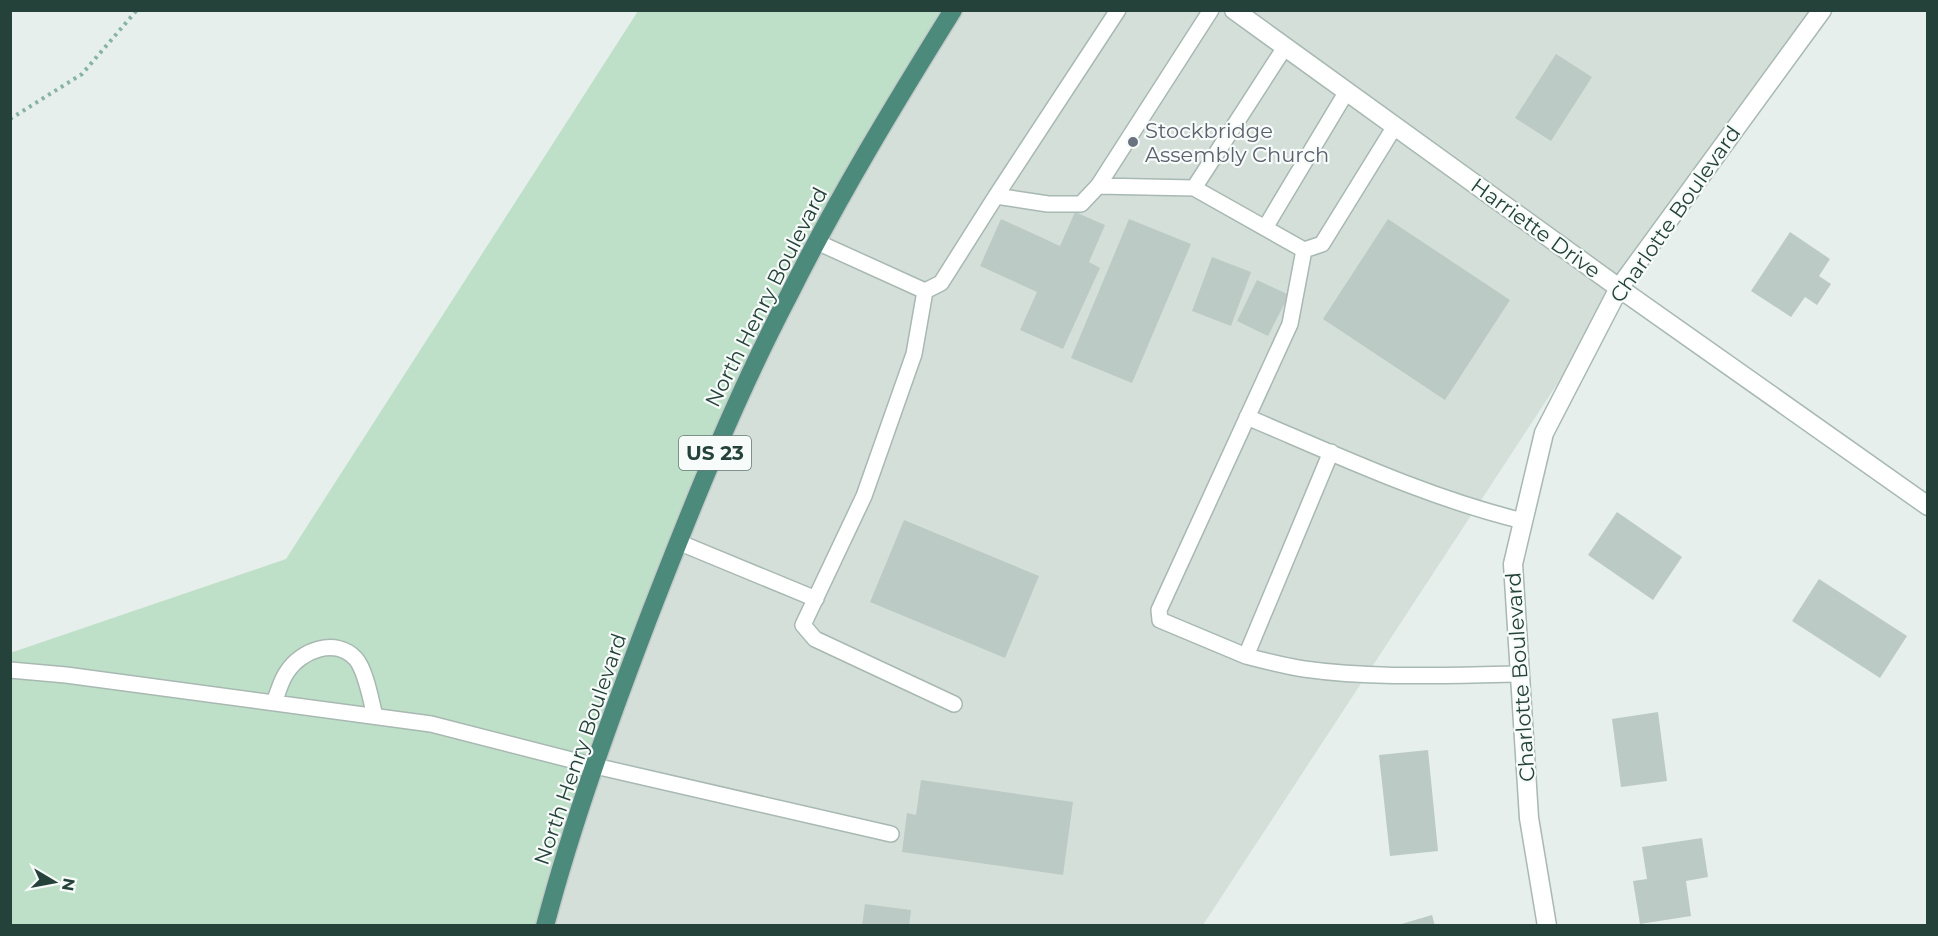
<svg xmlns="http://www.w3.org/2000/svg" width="1938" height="936" viewBox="0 0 1938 936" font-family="Montserrat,sans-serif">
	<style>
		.built { fill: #d4dfda }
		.green { fill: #bfe0c8 }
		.building { fill: #bbcac4 }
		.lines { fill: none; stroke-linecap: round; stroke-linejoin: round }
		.service-casing { stroke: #a8b8b2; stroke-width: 18 }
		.minor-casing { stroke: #a8b8b2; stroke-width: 21 }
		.trunk-casing { stroke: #c2cac8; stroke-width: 21 }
		.path { stroke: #86b3a5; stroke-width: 4; stroke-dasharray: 3 4.5; stroke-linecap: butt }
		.service { stroke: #fff; stroke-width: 15 }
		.minor { stroke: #fff; stroke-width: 18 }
		.trunk { stroke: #4c8a7c; stroke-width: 18 }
		.worship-dot { fill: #6b7280; stroke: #f7fbf9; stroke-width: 2 }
		.labels { text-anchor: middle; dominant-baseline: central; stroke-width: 4.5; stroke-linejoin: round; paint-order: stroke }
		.shield { fill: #f7fbf9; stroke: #637a73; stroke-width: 1.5 }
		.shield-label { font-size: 20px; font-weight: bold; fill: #24423a }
		.worship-label { font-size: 21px; fill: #5b616d; stroke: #f7fbf9; text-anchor: start }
		.street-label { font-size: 21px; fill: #24423a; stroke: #f7fbf9 }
	</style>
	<rect width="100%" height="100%" fill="#e6efeb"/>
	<path class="built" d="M 944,11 L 1818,11 L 1633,268 L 1203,925 L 551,926 L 592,740 L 700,469 Z"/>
	<path class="green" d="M 638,11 L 944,11 L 700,469 L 592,740 L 551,925 L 11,925 L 10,653 L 286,559 Z"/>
	<path class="building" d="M 1556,54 L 1592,77 L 1551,141 L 1515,118 Z
		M 1075,212 L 1105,225 L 1089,262 L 1100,268 L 1063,349 L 1020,330 L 1037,292 L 980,266 L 1001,219 L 1060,246 Z
		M 1129,219 L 1191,244 L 1132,383 L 1071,358 Z
		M 1388,219 L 1510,300 L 1445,400 L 1323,319 Z
		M 1790,232 L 1830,259 L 1819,276 L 1831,284 L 1817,305 L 1805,297 L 1791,317 L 1751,291 Z
		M 1212,257 L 1251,272 L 1231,326 L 1192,311 Z
		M 1257,280 L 1289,295 L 1268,336 L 1237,321 Z
		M 1617,512 L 1682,557 L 1653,600 L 1588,555 Z
		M 904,520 L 1039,576 L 1005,658 L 870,602 Z
		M 1819,579 L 1907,636 L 1880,678 L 1792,621 Z
		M 1658,712 L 1667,781 L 1621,787 L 1612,719 Z
		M 1428,750 L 1438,851 L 1390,856 L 1379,755 Z
		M 921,780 L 1073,802 L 1063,875 L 902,852 L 907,813 L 916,815 Z
		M 1702,838 L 1708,877 L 1686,881 L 1691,916 L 1640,924 L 1633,881 L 1647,879 L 1642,847 Z
		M 865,904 L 911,910 L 909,926 L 862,926 Z
		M 1432,915 L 1435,926 L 1398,926 L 1398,925 Z"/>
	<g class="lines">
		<g class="service-casing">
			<path id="service" d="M 1118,10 L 996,196 L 1048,204 L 1081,204 L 1098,186 L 1211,10
				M 1098,186 L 1194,188 L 1304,250 L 1322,244 L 1395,126
				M 1194,188 L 1285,47
				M 1265,228 L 1347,91
				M 817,242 L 925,291 L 941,283 L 996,196
				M 1304,250 L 1290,324 L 1159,610 L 1160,620 L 1246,656 L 1331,452
				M 925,291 L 914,354 L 864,496 L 803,625 L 815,639 L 954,704
				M 1247,417 C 1337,455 1428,498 1523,521
				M 678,542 L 816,599
				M 1246,656 C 1265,661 1285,666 1304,669 C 1375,679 1449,675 1520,674
				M 10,670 L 66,675 L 431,724 L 595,766 L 891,834
				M 274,702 C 278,693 281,680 287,672 C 301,650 336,637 356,659 C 366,671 371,701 375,716"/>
		</g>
		<g class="minor-casing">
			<path id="minor" d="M 1234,10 L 1619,288 L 1928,506
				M 1547,926 L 1529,818 L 1513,564 L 1544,433 L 1619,288 L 1822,10"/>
		</g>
		<g class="trunk-casing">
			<path id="trunk" d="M 545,926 C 573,820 611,716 650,614 C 692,506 735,398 789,295 C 838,197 895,103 953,10"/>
		</g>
		<path class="path" d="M 10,119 L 82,74 L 137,10"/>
		<use href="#service" class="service"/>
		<use href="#minor" class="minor"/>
		<use href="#trunk" class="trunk"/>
	</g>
	<circle class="worship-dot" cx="1133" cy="142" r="6"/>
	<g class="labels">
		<rect class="shield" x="679" y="436" width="72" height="34" rx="4.5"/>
		<g class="shield-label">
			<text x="715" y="453">US 23</text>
		</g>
		<g class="worship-label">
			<text x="1145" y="130">Stockbridge<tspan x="1145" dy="24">Assembly Church</tspan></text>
		</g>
		<g class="street-label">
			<text transform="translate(1675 214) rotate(-55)">Charlotte Boulevard</text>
			<text transform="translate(1536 228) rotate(36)">Harriette Drive</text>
			<text transform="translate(766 297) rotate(-63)">North Henry Boulevard</text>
			<text transform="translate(1520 677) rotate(-94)">Charlotte Boulevard</text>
			<text transform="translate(580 749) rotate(-71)">North Henry Boulevard</text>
		</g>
	</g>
	<rect width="1938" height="936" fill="none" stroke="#24423a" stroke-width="24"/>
	<g transform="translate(54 882) rotate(100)" stroke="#f7fbf9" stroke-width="4.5" paint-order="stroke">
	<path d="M0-4.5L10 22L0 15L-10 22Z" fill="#24423a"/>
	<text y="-9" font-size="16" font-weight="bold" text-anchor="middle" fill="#24423a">N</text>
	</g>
</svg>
